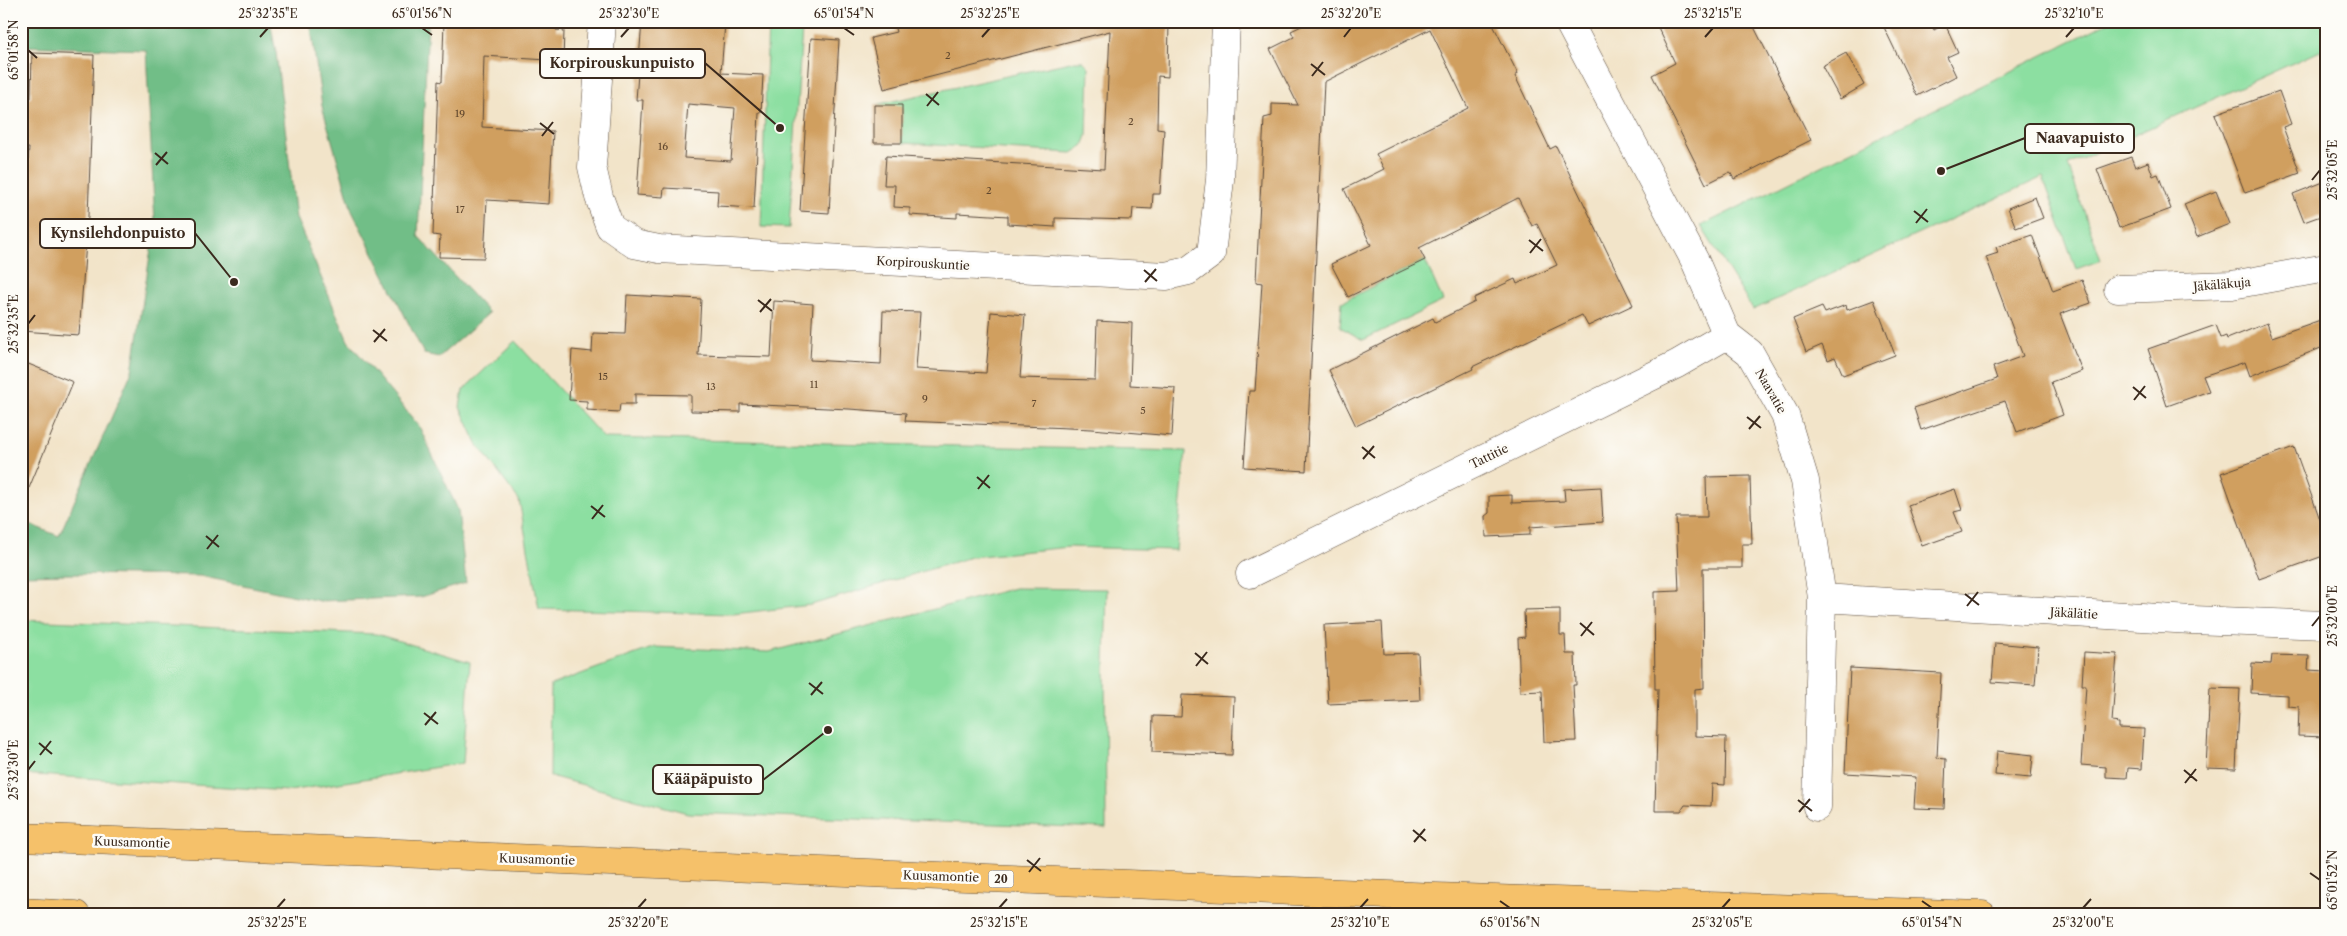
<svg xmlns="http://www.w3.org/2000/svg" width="2347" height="936" viewBox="0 0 2347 936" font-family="'Libre Caslon Text',serif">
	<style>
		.green { fill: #8cdfa1; stroke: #648460 }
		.forest { fill: #71be87; stroke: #567452 }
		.building { fill: #d09f5e; fill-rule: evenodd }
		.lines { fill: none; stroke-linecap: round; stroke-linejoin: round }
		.minor-casing { stroke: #564638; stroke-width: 29 }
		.trunk-casing { stroke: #564638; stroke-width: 29 }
		.minor { stroke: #fff; stroke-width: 28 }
		.trunk { stroke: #f5c16b; stroke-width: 28 }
		.ticks { fill: none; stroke: #3b2a1e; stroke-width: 2 }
		.labels { text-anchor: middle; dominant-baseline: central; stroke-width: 5; stroke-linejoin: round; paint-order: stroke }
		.number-label { font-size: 10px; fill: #60472e }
		.shield { fill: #fdfcf7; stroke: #75695f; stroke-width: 1 }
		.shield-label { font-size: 11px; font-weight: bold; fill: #3b2a1e }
		.street-label { font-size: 12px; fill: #3b2a1e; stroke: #fdfcf7 }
		.leader { fill: none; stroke: #3b2a1e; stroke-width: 2 }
		.callout-dot { fill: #3b2a1e; stroke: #fdfcf7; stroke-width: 2 }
		.callout { fill: #fdfcf7; stroke: #3b2a1e; stroke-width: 2 }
		.callout-label { font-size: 14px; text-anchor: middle; font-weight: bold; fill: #3b2a1e }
		.neatline { fill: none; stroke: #3b2a1e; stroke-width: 2 }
		.ticks-label { font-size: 12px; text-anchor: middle; fill: #3b2a1e }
	</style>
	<rect width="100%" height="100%" fill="#fdfcf7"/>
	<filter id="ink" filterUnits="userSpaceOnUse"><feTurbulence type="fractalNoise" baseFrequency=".02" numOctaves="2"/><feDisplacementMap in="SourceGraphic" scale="10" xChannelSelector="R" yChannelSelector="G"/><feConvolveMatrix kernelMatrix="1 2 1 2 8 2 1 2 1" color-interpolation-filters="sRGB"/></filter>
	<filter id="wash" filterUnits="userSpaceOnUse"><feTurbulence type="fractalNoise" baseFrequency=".0096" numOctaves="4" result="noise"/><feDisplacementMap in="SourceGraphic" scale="20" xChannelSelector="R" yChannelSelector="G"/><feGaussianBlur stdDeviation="1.12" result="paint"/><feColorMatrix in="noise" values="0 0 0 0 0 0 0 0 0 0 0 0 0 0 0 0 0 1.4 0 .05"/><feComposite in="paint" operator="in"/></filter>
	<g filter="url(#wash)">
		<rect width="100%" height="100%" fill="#f2e4c9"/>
		<path class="green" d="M 768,21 L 831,21 L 802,29 L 789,228 L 761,227 Z
			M 2111,21 L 2326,21 L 2326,48 L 2068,165 L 2101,260 L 2076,269 L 2043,177 L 1753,310 L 1701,226 Z
			M 1075,61 L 1083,61 L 1089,67 L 1087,136 L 1083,146 L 1072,153 L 902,143 L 902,106 L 875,105 Z
			M 1425,260 L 1443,301 L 1363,340 L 1340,327 L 1342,302 Z
			M 515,341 L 604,438 L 1186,451 L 1176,550 L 1069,547 L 971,557 L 811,605 L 733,614 L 539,609 L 519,500 L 477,444 L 460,407 L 463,390 Z
			M 1015,588 L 1107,589 L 1105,663 L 1106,828 L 688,813 L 550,776 L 551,685 L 655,647 L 769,652 Z
			M 21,620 L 376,634 L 470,662 L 463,763 L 289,791 L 21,774 Z"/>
		<path class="forest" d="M 21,21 L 270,21 L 276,53 L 296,218 L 348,341 L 419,426 L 458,510 L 466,583 L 421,597 L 320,601 L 200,576 L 71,574 L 21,575 L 21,521 L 59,536 L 132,371 L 155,223 L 146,50 L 21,46 Z
			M 310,21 L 428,21 L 418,236 L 489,313 L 439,357 L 424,354 L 352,211 L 322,106 Z"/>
		<g id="blocks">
			<path class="building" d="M 444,21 L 557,21 L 556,30 L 564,31 L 563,61 L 484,56 L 482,127 L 553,131 L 549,204 L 487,200 L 484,258 L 439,257 L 440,236 L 433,235 L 438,81 L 442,82 Z
				M 642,21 L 725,23 L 721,73 L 763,75 L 761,113 L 759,113 L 754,208 L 717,206 L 718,191 L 664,188 L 663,197 L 637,195 L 643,100 L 636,100 ZM 688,104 L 735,108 L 731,161 L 684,158 Z
				M 893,21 L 1169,21 L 1168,77 L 1158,76 L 1157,128 L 1164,129 L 1160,194 L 1153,194 L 1152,209 L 1133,208 L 1132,220 L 1055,218 L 1055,227 L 1008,224 L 1008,216 L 957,213 L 957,218 L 910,215 L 910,208 L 894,207 L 895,185 L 884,185 L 886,156 L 1104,169 L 1110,31 L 884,89 L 871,38 L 896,32 Z
				M 1312,21 L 1491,21 L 1518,74 L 1515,76 L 1550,149 L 1556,146 L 1633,305 L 1588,326 L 1582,315 L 1472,367 L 1473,369 L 1356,426 L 1329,370 L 1433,318 L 1435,322 L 1475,302 L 1474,298 L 1515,279 L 1517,284 L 1557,265 L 1537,224 L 1532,226 L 1518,198 L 1419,248 L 1425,260 L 1348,297 L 1331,264 L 1371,245 L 1344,189 L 1384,169 L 1376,154 L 1468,108 L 1430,29 L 1324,82 L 1306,471 L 1244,467 L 1249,391 L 1255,391 L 1262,283 L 1256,282 L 1264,118 L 1272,116 L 1272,104 L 1298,105 L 1270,49 L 1294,37 L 1291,31 Z
				M 1655,21 L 1751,21 L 1811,140 L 1734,179 L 1730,172 L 1706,184 L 1652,75 L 1675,63 Z
				M 1881,21 L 1930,21 L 1934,30 L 1945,24 L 1958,52 L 1947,57 L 1956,76 L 1917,96 Z
				M 811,38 L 839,40 L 829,213 L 800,211 Z
				M 32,53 L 94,55 L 88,216 L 79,335 L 21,331 L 21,251 L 29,148 L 21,148 L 21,98 L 31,98 Z
				M 1846,53 L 1864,85 L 1840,99 L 1822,66 Z
				M 2279,91 L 2291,124 L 2283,127 L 2300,173 L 2245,193 L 2215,114 Z
				M 874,105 L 902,105 L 902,143 L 874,143 Z
				M 2131,157 L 2135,167 L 2148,162 L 2153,176 L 2158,174 L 2171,209 L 2119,228 L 2097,169 Z
				M 2326,181 L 2326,214 L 2304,222 L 2293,194 Z
				M 2216,191 L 2229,224 L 2197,237 L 2184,204 Z
				M 2035,197 L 2043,218 L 2016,228 L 2008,208 Z
				M 2032,235 L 2053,291 L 2082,280 L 2091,303 L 2060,314 L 2082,371 L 2051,382 L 2063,415 L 2017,432 L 2005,401 L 1921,430 L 1914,408 L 1997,379 L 1993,367 L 2023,356 L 1986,257 L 1998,253 L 1996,247 Z
				M 627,295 L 701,299 L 698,355 L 771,357 L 774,301 L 813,304 L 810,360 L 881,364 L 883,311 L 920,312 L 916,369 L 986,373 L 991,312 L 1025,315 L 1020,378 L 1095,380 L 1097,321 L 1132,323 L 1130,385 L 1175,388 L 1172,436 L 1092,429 L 905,421 L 906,413 L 849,409 L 740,404 L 740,412 L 691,411 L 691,395 L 635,394 L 635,404 L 620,404 L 619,412 L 587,410 L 587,401 L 569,400 L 572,350 L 592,352 L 593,333 L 625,334 Z
				M 1874,300 L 1895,355 L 1843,375 L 1835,357 L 1828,360 L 1822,345 L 1806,352 L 1793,319 L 1822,307 L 1825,313 L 1846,305 L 1847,310 Z
				M 2326,318 L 2326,346 L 2250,376 L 2245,362 L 2203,376 L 2209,391 L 2167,406 L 2148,349 L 2216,325 L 2221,338 L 2226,336 L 2227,339 L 2267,323 L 2272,337 Z
				M 21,361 L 73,382 L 22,505 L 21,505 Z
				M 2294,447 L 2326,536 L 2326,555 L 2259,579 L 2221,473 Z
				M 1750,476 L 1752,544 L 1742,544 L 1742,568 L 1703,568 L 1704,688 L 1695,689 L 1695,736 L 1726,737 L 1725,785 L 1712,784 L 1711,806 L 1685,805 L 1681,811 L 1655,811 L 1658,689 L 1655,689 L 1654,592 L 1679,591 L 1676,517 L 1707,517 L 1706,477 Z
				M 1601,487 L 1603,522 L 1530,527 L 1530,535 L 1486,537 L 1485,516 L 1489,513 L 1489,496 L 1512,495 L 1512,503 L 1565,501 L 1564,489 Z
				M 1955,489 L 1962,510 L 1954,512 L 1962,532 L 1922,546 L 1908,505 Z
				M 1560,609 L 1560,635 L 1565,635 L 1566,654 L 1575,654 L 1576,685 L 1573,685 L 1576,741 L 1544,742 L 1542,691 L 1520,692 L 1518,638 L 1525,637 L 1524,610 Z
				M 1382,622 L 1384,654 L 1418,653 L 1420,700 L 1328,704 L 1324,625 Z
				M 1995,643 L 2038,647 L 2035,685 L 1992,682 Z
				M 2084,652 L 2117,654 L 2112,722 L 2119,723 L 2119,728 L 2144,729 L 2142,769 L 2128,768 L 2127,778 L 2106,777 L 2106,767 L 2081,765 L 2086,685 L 2082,685 Z
				M 2272,655 L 2309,656 L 2308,670 L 2326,671 L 2326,737 L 2298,736 L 2299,707 L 2288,706 L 2288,695 L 2251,693 L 2252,663 L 2271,664 Z
				M 1850,668 L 1941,673 L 1937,758 L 1946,759 L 1944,809 L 1914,808 L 1916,777 L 1845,773 Z
				M 2210,688 L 2240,689 L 2236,769 L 2206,768 Z
				M 1182,695 L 1234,697 L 1232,755 L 1152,752 L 1153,716 L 1181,717 Z
				M 1997,751 L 2033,755 L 2031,778 L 1995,775 Z"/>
		</g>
	</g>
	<g filter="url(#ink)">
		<use href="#blocks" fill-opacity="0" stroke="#564638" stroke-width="1"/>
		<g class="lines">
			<g class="minor-casing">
				<path id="minor" d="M 602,21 L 592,167 L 599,197 L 610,227 L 634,244 L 659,249 L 1166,276 L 1188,271 L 1211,254 L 1220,180 L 1226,21
					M 1568,21 L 1695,261 L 1727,335 L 1750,353 L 1785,415 L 1805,481 L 1822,598 L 1817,807
					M 2118,289 L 2232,285 L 2326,268
					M 1250,574 L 1677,364 L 1727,335
					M 1822,598 L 2192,620 L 2326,625"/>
			</g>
			<g class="trunk-casing">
				<path id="trunk" d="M 21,837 L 1436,897 L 1982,915
					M 21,912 L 76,915"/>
			</g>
			<use href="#minor" class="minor"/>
			<use href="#trunk" class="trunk"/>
		</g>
	</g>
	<path class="ticks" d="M 422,28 L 432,35M 844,28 L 854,35M 260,37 L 268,28M 621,37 L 629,28M 982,37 L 990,28M 1344,37 L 1351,28M 1705,37 L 1713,28M 2066,37 L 2074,28M 28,50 L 37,58M 1311,64 L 1325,75M 1312,76 L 1323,62M 926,94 L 939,105M 927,106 L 938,92M 540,123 L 554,134M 542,136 L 553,122M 155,153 L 168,164M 156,165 L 167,152M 2312,180 L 2320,170M 1914,211 L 1928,222M 1916,223 L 1927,209M 1529,240 L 1543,251M 1530,253 L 1541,239M 1144,270 L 1157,281M 1145,282 L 1156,269M 758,300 L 772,311M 760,312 L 771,299M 28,324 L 35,315M 373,330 L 387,341M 374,342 L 385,329M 2133,387 L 2146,398M 2134,400 L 2145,386M 1747,417 L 1761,428M 1749,429 L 1760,416M 1362,447 L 1375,458M 1363,459 L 1374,446M 977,477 L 990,488M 978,489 L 989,475M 591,506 L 605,517M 592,519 L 603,505M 206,536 L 219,547M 207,549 L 218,535M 1965,594 L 1979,605M 1967,606 L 1978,592M 1580,623 L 1594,635M 2312,626 L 2320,616M 1581,636 L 1592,622M 1195,653 L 1208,664M 1196,666 L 1207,652M 809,683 L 823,694M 811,695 L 822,682M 424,713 L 438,724M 425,725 L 436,712M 39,743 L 52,754M 40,755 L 51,741M 28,770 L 35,761M 2184,770 L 2197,781M 2185,783 L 2196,769M 1798,800 L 1812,811M 1799,812 L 1810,799M 1413,830 L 1426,841M 1414,842 L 1425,829M 1027,860 L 1041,871M 1029,872 L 1040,858M 2310,873 L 2320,880M 1500,901 L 1510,908M 1922,901 L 1932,908M 277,908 L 285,899M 638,908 L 646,899M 999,908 L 1007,899M 1360,908 L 1368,899M 1722,908 L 1730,899M 2083,908 L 2091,899"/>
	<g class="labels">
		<g class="number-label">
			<text x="948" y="55">2</text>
			<text x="460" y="113">19</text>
			<text x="1131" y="121">2</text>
			<text x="663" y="146">16</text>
			<text x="989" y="190">2</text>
			<text x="460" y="209">17</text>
			<text x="603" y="376">15</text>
			<text x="814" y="384">11</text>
			<text x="711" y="386">13</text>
			<text x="925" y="398">9</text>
			<text x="1034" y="403">7</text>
			<text x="1143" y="410">5</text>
		</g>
		<rect class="shield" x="988.5" y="870.5" width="25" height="17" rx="4"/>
		<g class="shield-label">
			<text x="1001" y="879">20</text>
		</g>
		<g class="street-label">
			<text transform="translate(923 263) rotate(3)">Korpirouskuntie</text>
			<text transform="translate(2222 284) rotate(-5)">Jäkäläkuja</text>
			<text transform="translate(1771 391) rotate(60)">Naavatie</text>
			<text transform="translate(1489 456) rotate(-26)">Tattitie</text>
			<text transform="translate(2074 613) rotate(3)">Jäkälätie</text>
			<text transform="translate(132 842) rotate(2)">Kuusamontie</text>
			<text transform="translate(537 859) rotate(2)">Kuusamontie</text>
			<text transform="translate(941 876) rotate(2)">Kuusamontie</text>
		</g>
	</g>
	<path class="leader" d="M780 128L705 63M1941 171L2025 138M234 282L195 233M828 730L763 780"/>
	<g class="callout-dot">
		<circle cx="780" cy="128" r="5"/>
		<circle cx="1941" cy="171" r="5"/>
		<circle cx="234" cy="282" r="5"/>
		<circle cx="828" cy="730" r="5"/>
	</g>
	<g class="callout">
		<rect x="540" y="49" width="165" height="29" rx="5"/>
		<rect x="2025" y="124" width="109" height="29" rx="5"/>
		<rect x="40" y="219" width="155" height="29" rx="5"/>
		<rect x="653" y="765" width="110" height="29" rx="5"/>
	</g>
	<g class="callout-label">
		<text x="622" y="68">Korpirouskunpuisto</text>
		<text x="2080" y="143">Naavapuisto</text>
		<text x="118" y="238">Kynsilehdonpuisto</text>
		<text x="708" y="784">Kääpäpuisto</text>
	</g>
	<rect width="2347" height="936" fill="none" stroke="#fdfcf7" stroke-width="55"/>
	<rect x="28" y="28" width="2292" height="880" class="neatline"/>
	<g class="ticks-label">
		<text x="268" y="18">25°32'35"E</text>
		<text x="422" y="18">65°01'56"N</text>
		<text x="629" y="18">25°32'30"E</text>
		<text x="844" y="18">65°01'54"N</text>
		<text x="990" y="18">25°32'25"E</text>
		<text x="1351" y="18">25°32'20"E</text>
		<text x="1713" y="18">25°32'15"E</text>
		<text x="2074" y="18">25°32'10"E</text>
		<text transform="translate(14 50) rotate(-90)" y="4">65°01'58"N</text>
		<text transform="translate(2333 170) rotate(-90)" y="4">25°32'05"E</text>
		<text transform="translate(14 324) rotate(-90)" y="4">25°32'35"E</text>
		<text transform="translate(2333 616) rotate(-90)" y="4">25°32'00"E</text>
		<text transform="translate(14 770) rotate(-90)" y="4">25°32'30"E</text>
		<text transform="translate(2333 880) rotate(-90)" y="4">65°01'52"N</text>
		<text x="277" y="927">25°32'25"E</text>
		<text x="638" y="927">25°32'20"E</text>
		<text x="999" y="927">25°32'15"E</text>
		<text x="1360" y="927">25°32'10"E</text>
		<text x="1510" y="927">65°01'56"N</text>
		<text x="1722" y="927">25°32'05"E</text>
		<text x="1932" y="927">65°01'54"N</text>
		<text x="2083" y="927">25°32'00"E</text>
	</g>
</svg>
